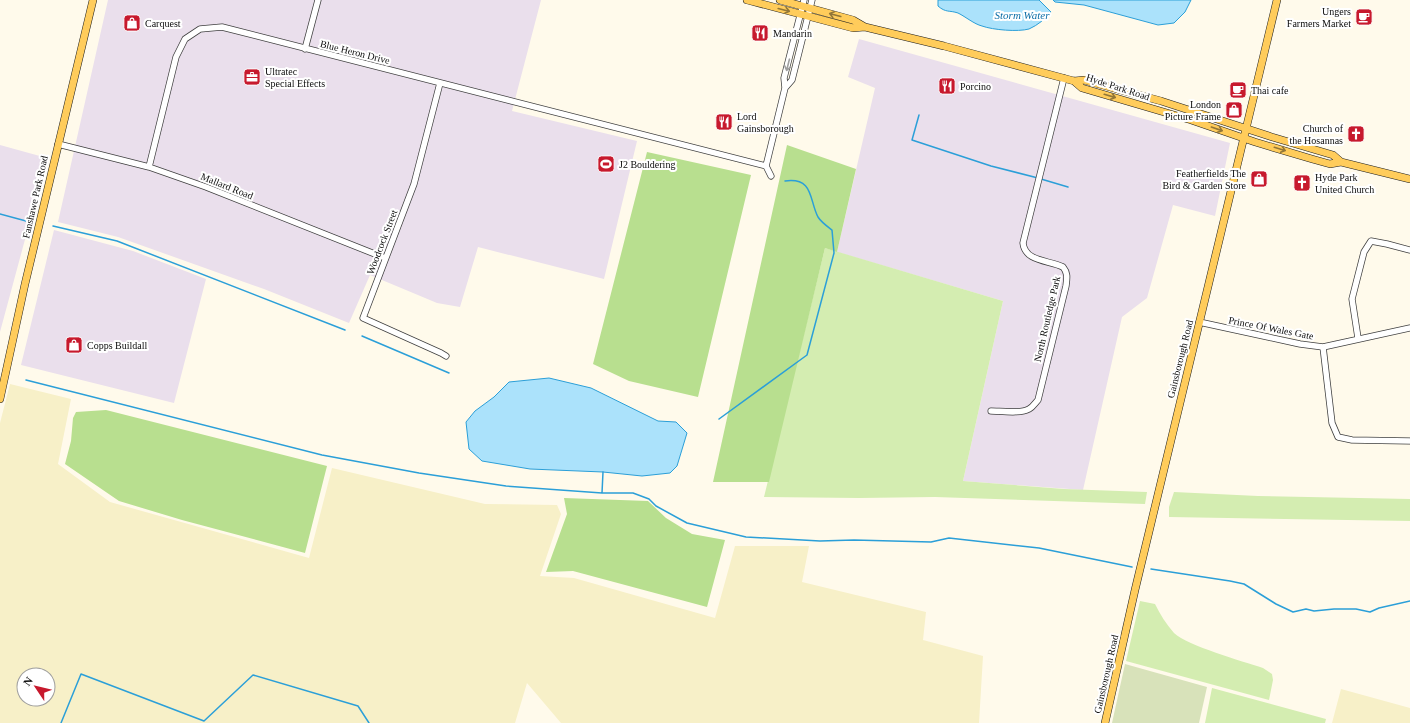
<svg xmlns="http://www.w3.org/2000/svg" width="1410" height="723" viewBox="0 0 1410 723" font-family="'Times New Roman',serif">
	<style>
		.industrial { fill: #eadfec }
		.farmland { fill: #f7f0c8; fill-rule: evenodd }
		.green { fill: #d4edb1 }
		.forest { fill: #b8df8f }
		.cemetery { fill: #d8e2ba }
		.water { fill: #abe2fb; stroke: #2b9fd8 }
		.lines { fill: none; stroke-linecap: round; stroke-linejoin: round }
		.stream { stroke: #2b9fd8; stroke-width: 1.5 }
		.minor-casing { stroke: #3f3f3f; stroke-width: 7 }
		.major-casing { stroke: #1d1d1d; stroke-width: 8 }
		.minor { stroke: #fff; stroke-width: 5.5 }
		.major { stroke: #ffcc5b; stroke-width: 7 }
		.oneway { stroke: #927637 }
		.oneway2 { stroke: #9e9e9e }
		.labels { text-anchor: middle; dominant-baseline: central; stroke-width: 4; stroke-linejoin: round; paint-order: stroke }
		.poi-label { font-size: 10px; fill: #0c0c0c; stroke: #fff; text-anchor: start }
		.street-label { font-size: 10px; fill: #0c0c0c; stroke: #fff }
		.water-label { font-size: 11px; font-style: italic; fill: #0c6ea7; stroke: #fff }
	</style>
	<rect width="100%" height="100%" fill="#fffaeb"/>
	<path class="industrial" d="M 108,0 L 541,0 L 512,111 L 637,141 L 604,279 L 478,247 L 460,307 L 437,303 L 370,275 L 349,323 L 264,289 L 118,237 L 58,222 Z
		M 859,39 L 1230,143 L 1215,216 L 1173,205 L 1147,298 L 1122,317 L 1083,490 L 963,481 L 1003,301 L 837,252 L 875,88 L 848,77 Z
		M 0,145 L 47,158 L 0,332 Z
		M 54,230 L 133,251 L 206,279 L 174,403 L 21,365 Z"/>
	<path class="farmland" d="M 10,384 L 71,399 L 58,464 L 110,502 L 309,558 L 332,468 L 485,504 L 557,505 L 561,514 L 540,576 L 574,578 L 715,618 L 735,546 L 809,546 L 802,582 L 926,612 L 923,640 L 983,656 L 979,723 L 561,723 L 527,683 L 515,723 L 0,723 L 0,423 ZM 24,675 L 48,675 L 48,699 L 24,699 Z
		M 1341,689 L 1410,708 L 1410,723 L 1332,723 Z"/>
	<path class="green" d="M 825,248 L 1003,301 L 963,481 L 1064,489 L 1147,492 L 1145,504 L 935,497 L 859,498 L 764,497 Z
		M 1174,492 L 1258,496 L 1410,499 L 1410,521 L 1169,517 L 1169,507 Z
		M 1140,601 L 1155,604 C 1160,614 1166,624 1174,633 C 1188,646 1242,661 1263,668 L 1272,674 L 1273,680 L 1269,700 L 1126,661 Z
		M 1212,688 L 1326,719 L 1325,723 L 1205,723 Z"/>
	<path class="forest" d="M 787,145 L 856,169 L 837,252 L 825,248 L 769,482 L 713,482 Z
		M 647,152 L 751,175 L 698,397 L 629,381 L 593,364 Z
		M 106,410 L 327,466 L 305,553 L 182,520 L 119,501 L 65,464 L 71,441 L 73,418 L 76,412 Z
		M 564,498 L 648,501 L 666,518 L 692,534 L 725,540 L 707,607 L 573,571 L 546,572 L 567,514 Z"/>
	<path class="cemetery" d="M 1125,664 L 1207,687 L 1199,723 L 1112,723 Z"/>
	<path class="water" d="M 938,0 L 1039,0 L 1051,12 C 1045,19 1038,25 1029,29 C 1018,32 993,30 982,26 C 974,24 966,17 958,13 C 949,10 946,13 938,6 Z
		M 1053,0 L 1191,0 L 1185,12 L 1174,23 L 1158,25 L 1084,5 L 1055,2 Z
		M 549,378 L 591,388 L 658,421 L 676,422 L 687,433 L 677,466 L 670,473 L 642,476 L 603,472 L 530,469 L 482,461 L 469,449 L 466,422 L 475,411 L 494,397 L 509,382 Z"/>
	<g class="lines">
		<path class="stream" d="M 919,115 L 912,140 L 991,166 L 1038,178
			M 1041,179 L 1068,187
			M 0,214 L 26,221
			M 53,226 L 117,241 L 345,330
			M 362,336 L 449,373
			M 26,380 L 322,455 L 419,473 L 506,486 L 602,493 L 633,493 L 649,499 L 656,506 L 687,523 L 746,537 L 820,541 L 854,540 L 931,542 L 949,538 L 1039,548 L 1132,567
			M 719,419 L 807,355 L 834,253 L 832,230 C 828,227 821,222 818,217 C 809,200 814,177 785,181
			M 602,493 L 603,472
			M 1151,569 L 1230,581 L 1244,584 L 1276,604 L 1293,612 L 1306,609 L 1314,611 L 1334,609 L 1356,609 L 1370,612 L 1379,608 L 1410,601
			M 61,723 L 81,674 L 204,721 L 253,675 L 358,706 L 369,723"/>
		<g class="minor-casing">
			<path id="minor" d="M 305,49 L 318,0
				M 440,83 L 414,184 L 363,318 L 441,353 L 446,356
				M 785,88 L 792,80 L 812,0
				M 58,144 L 149,167 L 206,187 L 385,258
				M 766,166 L 785,88 L 784,78 L 804,0
				M 766,166 L 771,176
				M 149,167 L 176,57 L 185,39 L 200,29 L 222,27 L 766,166
				M 1199,322 L 1300,344 L 1323,347 L 1410,328
				M 1358,338 L 1352,299 L 1364,252 L 1371,241 L 1387,244 L 1410,250
				M 1323,347 L 1332,423 L 1338,437 L 1352,440 L 1410,441
				M 991,411 C 1000,411 1021,414 1029,409 C 1033,407 1035,403 1038,400 L 1066,286 C 1067,278 1068,273 1063,267 C 1049,260 1025,262 1023,243 L 1064,78"/>
		</g>
		<g class="major-casing">
			<path id="major" d="M 747,0 L 853,28 L 865,27 L 944,46 L 1074,81 L 1084,80 L 1161,101 L 1272,137 L 1333,155 L 1341,162
				M 780,0 L 853,20 L 865,27
				M 1074,81 L 1082,88 L 1191,120 L 1255,142 L 1312,159 L 1330,164 L 1341,162 L 1410,179
				M 0,399 L 25,284 L 93,0
				M 1105,723 L 1135,590 L 1277,0"/>
		</g>
		<use href="#minor" class="minor"/>
		<use href="#major" class="major"/>
	</g>
	<defs><path id="oneway-shaft" d="M-6 0H5M1.5-3L5.5 0L1.5 3" fill="none" stroke-width="1.6" stroke-linecap="round" stroke-linejoin="round"/></defs>
	<g class="oneway">
		<use href="#oneway-shaft" transform="translate(784 10) rotate(14)"/>
		<use href="#oneway-shaft" transform="translate(835 15) rotate(-165)"/>
		<use href="#oneway-shaft" transform="translate(1110 96) rotate(16)"/>
		<use href="#oneway-shaft" transform="translate(1217 129) rotate(19)"/>
		<use href="#oneway-shaft" transform="translate(1280 149) rotate(17)"/>
	</g>
	<use class="oneway2" href="#oneway-shaft" transform="translate(788 65) rotate(104)"/>
	<defs>
		<g id="cafe-square" transform="scale(0.9)"><rect x="-9" y="-9" width="18" height="18" rx="4" fill="#c7192d" stroke="#fff"/><path d="M-5.5-4.5H6V0H3Q3 3.5 0 3.5H-2.5Q-5.5 3.5-5.5 0ZM3-3.2v2h1.7v-2ZM-6 4.5H4V6H-6Z" fill="#fff"/></g>
		<g id="shop-square" transform="scale(0.9)"><rect x="-9" y="-9" width="18" height="18" rx="4" fill="#c7192d" stroke="#fff"/><path d="M-5-2.5h2.3a2.7 3.5 0 0 1 5.4 0H5L5.5 6h-11ZM-1.5-2.5h3a1.5 2.3 0 0 0-3 0Z" fill="#fff"/></g>
		<g id="restaurant-square" transform="scale(0.9)"><rect x="-9" y="-9" width="18" height="18" rx="4" fill="#c7192d" stroke="#fff"/><path d="M-5-6h1v4h1v-4h1v4h1v-4h1v5L-1.5 .5V6h-2V.5L-5-1ZM5-6V6H3V1.5H1.5Q1.5-4 5-6Z" fill="#fff"/></g>
		<g id="office-square" transform="scale(0.9)"><rect x="-9" y="-9" width="18" height="18" rx="4" fill="#c7192d" stroke="#fff"/><path d="M-6-3h4V-5.5h4V-3h4V5H-6ZM-1-4.5V-3h2v-1.5ZM-6 0V1H6V0Z" fill="#fff"/></g>
		<g id="church-square" transform="scale(0.9)"><rect x="-9" y="-9" width="18" height="18" rx="4" fill="#c7192d" stroke="#fff"/><path d="M-1.2-6h2.4v3.5h3.3v2.4h-3.3V6h-2.4V-.1h-3.3v-2.4h3.3Z" fill="#fff"/></g>
		<g id="stadium-square" transform="scale(0.9)"><rect x="-9" y="-9" width="18" height="18" rx="4" fill="#c7192d" stroke="#fff"/><path d="M0-5a6.5 5 0 1 0 0 10a6.5 5 0 1 0 0-10ZM-3.5-1.8h7v3.6h-7Z" fill="#fff"/></g>
	</defs>
	<g fill-rule="evenodd">
		<use href="#cafe-square" x="1364" y="17"/>
		<use href="#shop-square" x="132" y="23"/>
		<use href="#restaurant-square" x="760" y="33"/>
		<use href="#office-square" x="252" y="77"/>
		<use href="#restaurant-square" x="947" y="86"/>
		<use href="#cafe-square" x="1238" y="90"/>
		<use href="#shop-square" x="1234" y="110"/>
		<use href="#restaurant-square" x="724" y="122"/>
		<use href="#church-square" x="1356" y="134"/>
		<use href="#stadium-square" x="606" y="164"/>
		<use href="#shop-square" x="1259" y="179"/>
		<use href="#church-square" x="1302" y="183"/>
		<use href="#shop-square" x="74" y="345"/>
	</g>
	<g class="labels">
		<g class="poi-label">
			<text x="1351" y="11" text-anchor="end">Ungers<tspan x="1351" dy="12">Farmers Market</tspan></text>
			<text x="145" y="23">Carquest</text>
			<text x="773" y="33">Mandarin</text>
			<text x="265" y="71">Ultratec<tspan x="265" dy="12">Special Effects</tspan></text>
			<text x="960" y="86">Porcino</text>
			<text x="1251" y="90">Thai cafe</text>
			<text x="1221" y="104" text-anchor="end">London<tspan x="1221" dy="12">Picture Frame</tspan></text>
			<text x="737" y="116">Lord<tspan x="737" dy="12">Gainsborough</tspan></text>
			<text x="1343" y="128" text-anchor="end">Church of<tspan x="1343" dy="12">the Hosannas</tspan></text>
			<text x="619" y="164">J2 Bouldering</text>
			<text x="1246" y="173" text-anchor="end">Featherfields The<tspan x="1246" dy="12">Bird &amp; Garden Store</tspan></text>
			<text x="1315" y="177">Hyde Park<tspan x="1315" dy="12">United Church</tspan></text>
			<text x="87" y="345">Copps Buildall</text>
		</g>
		<g class="street-label">
			<text transform="translate(355 52) rotate(14)">Blue Heron Drive</text>
			<text transform="translate(1118 87) rotate(18)">Hyde Park Road</text>
			<text transform="translate(227 186) rotate(22)">Mallard Road</text>
			<text transform="translate(35 197) rotate(-77)">Fanshawe Park Road</text>
			<text transform="translate(382 242) rotate(-69)">Woodcock Street</text>
			<text transform="translate(1047 319) rotate(-77)">North Routledge Park</text>
			<text transform="translate(1271 328) rotate(11)">Prince Of Wales Gate</text>
			<text transform="translate(1180 359) rotate(-76)">Gainsborough Road</text>
			<text transform="translate(1106 674) rotate(-77)">Gainsborough Road</text>
		</g>
		<g class="water-label">
			<text x="1022" y="15">Storm Water</text>
		</g>
	</g>
	<g transform="translate(36 687) rotate(305)"><circle r="19" fill="#ffffff" stroke="#9e9e9e"/>
	<path d="M0-3L7 15L0 10L-7 15Z" fill="#c7192d"/>
	<text y="-6" font-size="11" font-weight="bold" text-anchor="middle" fill="#0c0c0c">N</text>
	</g>
</svg>
